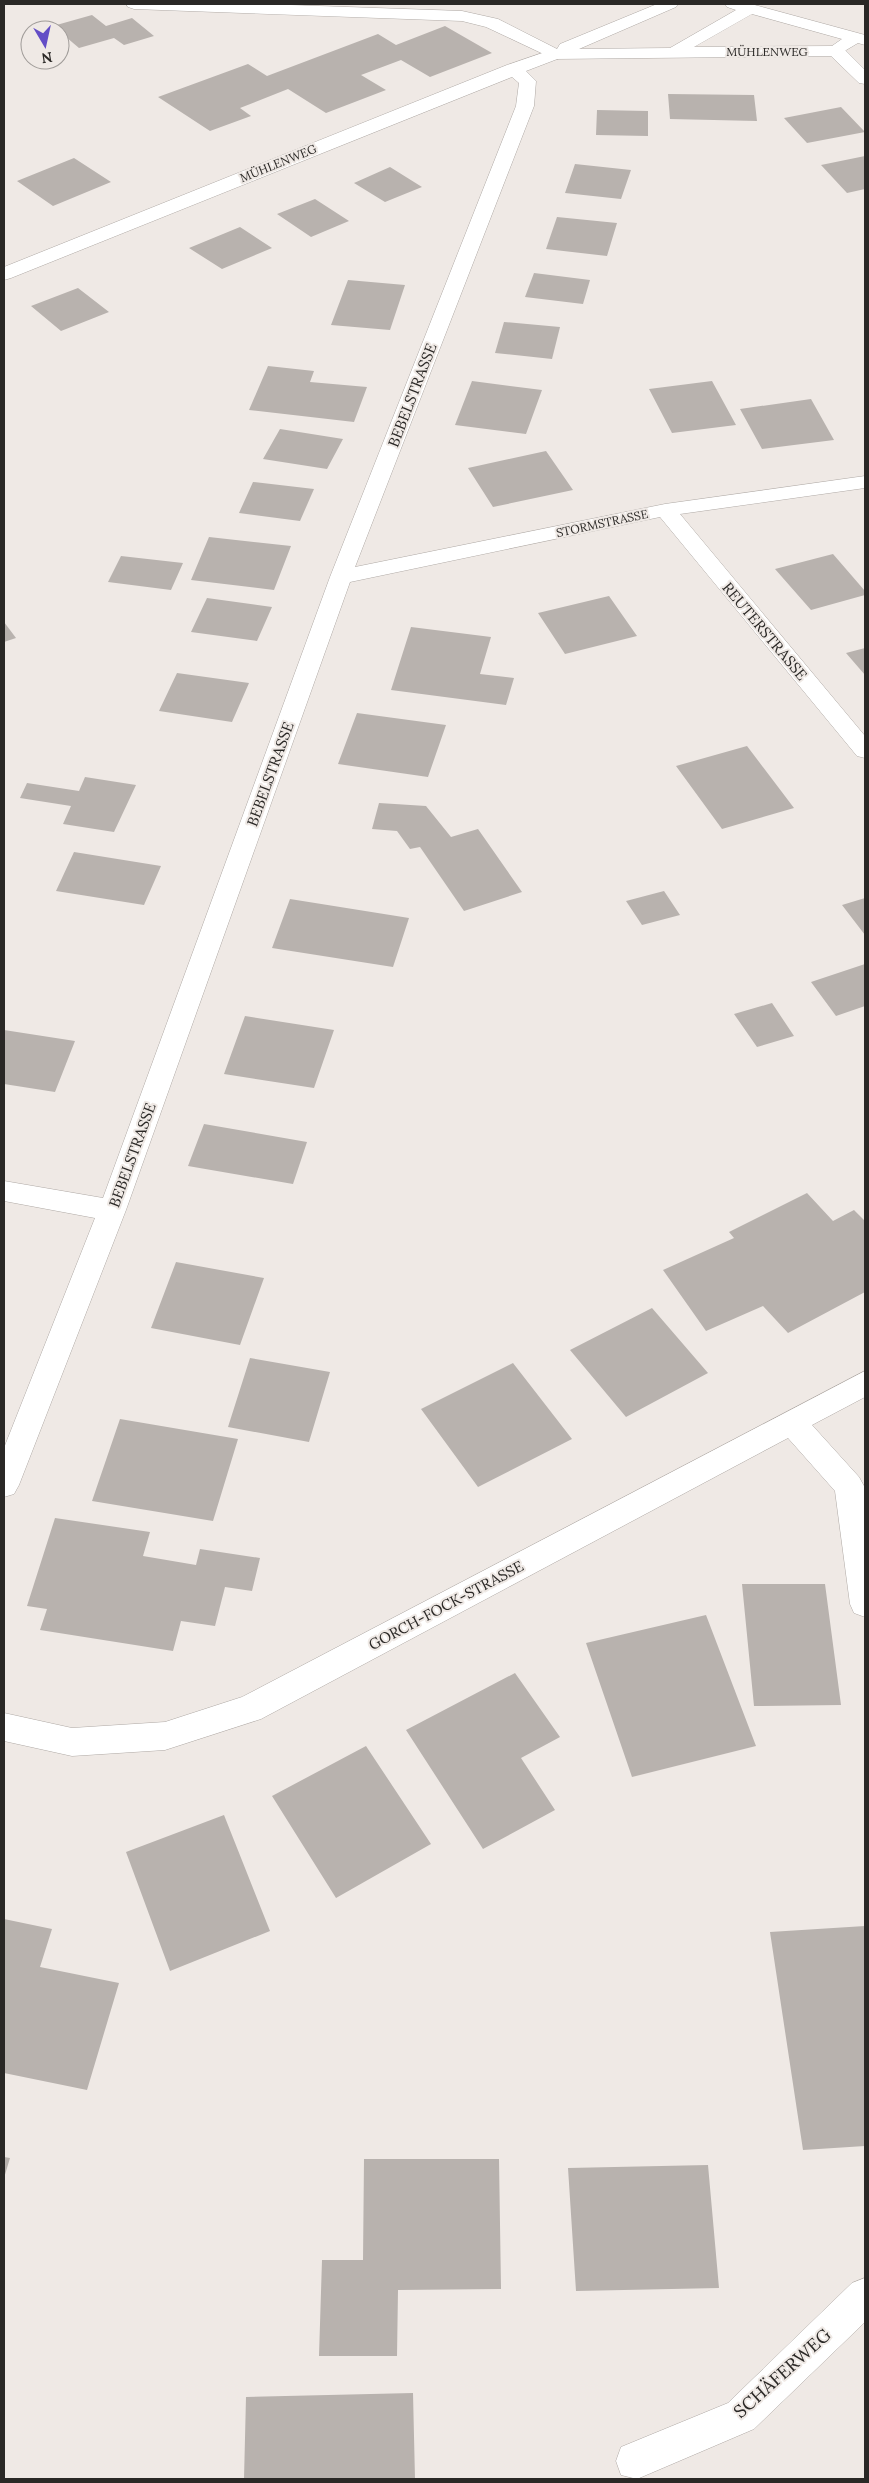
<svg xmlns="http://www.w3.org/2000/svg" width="869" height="2483" viewBox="0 0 869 2483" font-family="Lora,serif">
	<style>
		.building { fill: #b8b2ae }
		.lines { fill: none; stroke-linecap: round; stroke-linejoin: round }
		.minor-casing { stroke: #afa9a5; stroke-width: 1 }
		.tertiary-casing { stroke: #afa9a5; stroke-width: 1 }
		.minor { fill: #fff; fill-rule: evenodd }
		.tertiary { fill: #fff; fill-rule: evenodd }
		.labels { text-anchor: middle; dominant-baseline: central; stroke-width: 4; stroke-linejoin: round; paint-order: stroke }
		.far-street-label { font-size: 12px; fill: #2a2826; stroke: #efe9e5 }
		.street-label { font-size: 15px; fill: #2a2826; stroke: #efe9e5 }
		.near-street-label { font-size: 18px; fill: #2a2826; stroke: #efe9e5 }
	</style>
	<rect width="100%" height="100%" fill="#efe9e5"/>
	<path class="building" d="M 92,15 L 106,26 L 132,18 L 154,36 L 124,45 L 114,38 L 79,48 L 53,26 Z
		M 445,26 L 492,53 L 430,77 L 401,60 L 361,75 L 386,90 L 326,113 L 288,89 L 240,108 L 251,116 L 210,131 L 158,97 L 248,64 L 267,76 L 378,34 L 396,45 Z
		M 668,94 L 754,95 L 757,121 L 670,119 Z
		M 841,107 L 865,132 L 807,143 L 784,118 Z
		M 597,110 L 648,111 L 648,136 L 596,135 Z
		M 865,156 L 865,189 L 847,193 L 821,165 Z
		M 74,158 L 111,182 L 53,206 L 17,181 Z
		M 575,164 L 631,170 L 621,199 L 565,193 Z
		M 390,167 L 422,187 L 385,202 L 354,183 Z
		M 315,199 L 349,221 L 311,237 L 277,214 Z
		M 557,217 L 617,223 L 607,256 L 546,249 Z
		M 240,227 L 272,248 L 222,269 L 189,248 Z
		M 534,273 L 590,280 L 583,304 L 525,297 Z
		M 348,280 L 405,285 L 390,330 L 331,325 Z
		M 78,288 L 109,312 L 61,331 L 31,306 Z
		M 504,322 L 560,327 L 552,359 L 495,353 Z
		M 268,366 L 314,371 L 310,382 L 367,387 L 354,422 L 249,410 Z
		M 472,381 L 542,390 L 526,434 L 455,425 Z
		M 712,381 L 736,425 L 672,433 L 649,389 Z
		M 811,399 L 834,440 L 762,449 L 740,409 Z
		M 280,429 L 343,439 L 327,469 L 263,459 Z
		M 546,451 L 573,490 L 493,507 L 468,468 Z
		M 253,482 L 314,489 L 300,521 L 239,513 Z
		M 209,537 L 291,546 L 274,590 L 191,580 Z
		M 833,554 L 865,591 L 865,595 L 811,610 L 775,569 Z
		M 121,556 L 183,563 L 171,590 L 108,582 Z
		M 609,596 L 637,636 L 565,654 L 538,613 Z
		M 207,598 L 272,607 L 257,641 L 191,632 Z
		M 4,622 L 16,638 L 4,642 Z
		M 411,627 L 491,637 L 480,674 L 514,678 L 506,705 L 391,690 Z
		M 865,648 L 865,675 L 846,653 Z
		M 177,673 L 249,683 L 232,722 L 159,711 Z
		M 357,713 L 446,725 L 428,777 L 338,764 Z
		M 747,746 L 794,808 L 722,829 L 676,766 Z
		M 85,777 L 136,785 L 114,832 L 63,824 L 71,806 L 20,798 L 27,783 L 79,791 Z
		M 379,803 L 426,806 L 451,837 L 478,829 L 522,892 L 464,911 L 420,847 L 410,849 L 397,831 L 372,829 Z
		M 74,852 L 161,866 L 144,905 L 56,891 Z
		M 664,891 L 680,915 L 642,925 L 626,901 Z
		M 865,898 L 865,935 L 842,905 Z
		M 290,899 L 409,918 L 393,967 L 272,948 Z
		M 865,964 L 865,1006 L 836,1016 L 811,982 Z
		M 772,1003 L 794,1036 L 757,1047 L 734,1014 Z
		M 245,1016 L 334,1030 L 314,1088 L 224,1074 Z
		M 4,1030 L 75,1041 L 55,1092 L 4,1084 Z
		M 204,1124 L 307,1142 L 293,1184 L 188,1166 Z
		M 807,1193 L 833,1221 L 854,1210 L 865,1221 L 865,1292 L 788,1333 L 763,1306 L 706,1331 L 663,1270 L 734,1238 L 729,1232 Z
		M 176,1262 L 264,1278 L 240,1345 L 151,1328 Z
		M 652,1308 L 708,1373 L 626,1417 L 570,1350 Z
		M 250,1358 L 330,1372 L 309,1442 L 228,1427 Z
		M 513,1363 L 572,1439 L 478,1487 L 421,1409 Z
		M 120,1419 L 238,1439 L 213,1521 L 92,1501 Z
		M 55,1518 L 150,1532 L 143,1556 L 196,1565 L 200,1549 L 260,1558 L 252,1591 L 225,1587 L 215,1626 L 181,1621 L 173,1651 L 40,1630 L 47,1609 L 27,1606 Z
		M 742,1584 L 825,1584 L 841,1705 L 754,1706 Z
		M 706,1615 L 756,1746 L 632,1777 L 586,1643 Z
		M 515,1673 L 560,1737 L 521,1758 L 555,1810 L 483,1849 L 406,1730 Z
		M 366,1746 L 431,1844 L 336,1898 L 272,1796 Z
		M 224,1815 L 270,1931 L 170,1971 L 126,1852 Z
		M 4,1919 L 52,1929 L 40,1967 L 119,1983 L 87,2090 L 4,2073 Z
		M 865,1926 L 865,2146 L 803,2150 L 770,1932 Z
		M 4,2157 L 10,2158 L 4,2178 Z
		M 364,2159 L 499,2159 L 501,2289 L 398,2290 L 397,2356 L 319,2356 L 322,2260 L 363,2260 Z
		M 708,2165 L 719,2288 L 576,2291 L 568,2168 Z
		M 413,2393 L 415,2479 L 244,2479 L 246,2397 Z"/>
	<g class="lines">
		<g class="minor-casing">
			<path id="minor" d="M 836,46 L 842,47 L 865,70 L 865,84 L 859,83 L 830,55 L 828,51 L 830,47 Z
				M 554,49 L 560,50 L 562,54 L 560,58 L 526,71 L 536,81 L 534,106 L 355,567 L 665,504 L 865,476 L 865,488 L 680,514 L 865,736 L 865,758 L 857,756 L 660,517 L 350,582 L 126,1210 L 19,1485 L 14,1494 L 4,1497 L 4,1448 L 95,1218 L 4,1201 L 4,1181 L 103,1198 L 330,577 L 516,106 L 519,83 L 512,77 L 11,278 L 4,280 L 4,267 L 507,65 Z
				M 865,1371 L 865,1397 L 812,1425 L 859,1477 L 864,1486 L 865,1617 L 854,1613 L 850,1604 L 835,1491 L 788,1438 L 261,1719 L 165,1750 L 72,1756 L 4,1741 L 4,1713 L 72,1728 L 165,1722 L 242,1697 Z
				M 865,2278 L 865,2322 L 754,2429 L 637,2479 L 621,2475 L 616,2461 L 621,2447 L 728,2403 L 852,2283 Z"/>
		</g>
		<g class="tertiary-casing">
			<path id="tertiary" d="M 126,4 L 262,4 L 462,11 L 498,19 L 557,49 L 560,44 L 657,4 L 678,4 L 676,7 L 579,49 L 670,48 L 736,10 L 727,7 L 725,4 L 751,4 L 865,35 L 865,45 L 858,43 L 836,56 L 554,59 L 486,27 L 462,21 L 134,9 L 128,7 ZM 752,14 L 842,39 L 832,46 L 694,47 Z"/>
		</g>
		<use href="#minor" class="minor"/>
		<use href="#tertiary" class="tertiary"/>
	</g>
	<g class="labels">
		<g class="far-street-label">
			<text x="767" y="51">MÜHLENWEG</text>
			<text transform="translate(278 163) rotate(-22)">MÜHLENWEG</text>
			<text transform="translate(602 523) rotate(-12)">STORMSTRASSE</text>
		</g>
		<g class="street-label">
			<text transform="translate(412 395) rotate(-69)">BEBELSTRASSE</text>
			<text transform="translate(765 631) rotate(50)">REUTERSTRASSE</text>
			<text transform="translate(270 774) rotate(-70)">BEBELSTRASSE</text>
			<text transform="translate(132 1155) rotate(-70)">BEBELSTRASSE</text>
			<text transform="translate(446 1605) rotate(-28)">GORCH-FOCK-STRASSE</text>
		</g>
		<g class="near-street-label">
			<text transform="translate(782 2373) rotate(-42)">SCHÄFERWEG</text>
		</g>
	</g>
	<rect width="869" height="2483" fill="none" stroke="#2a2826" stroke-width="10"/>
	<g transform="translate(45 45) rotate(171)"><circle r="24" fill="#efe9e5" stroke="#a09c99"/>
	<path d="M0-4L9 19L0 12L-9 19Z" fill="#634dc6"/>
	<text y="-8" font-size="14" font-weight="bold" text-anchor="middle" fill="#2a2826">N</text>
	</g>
</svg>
